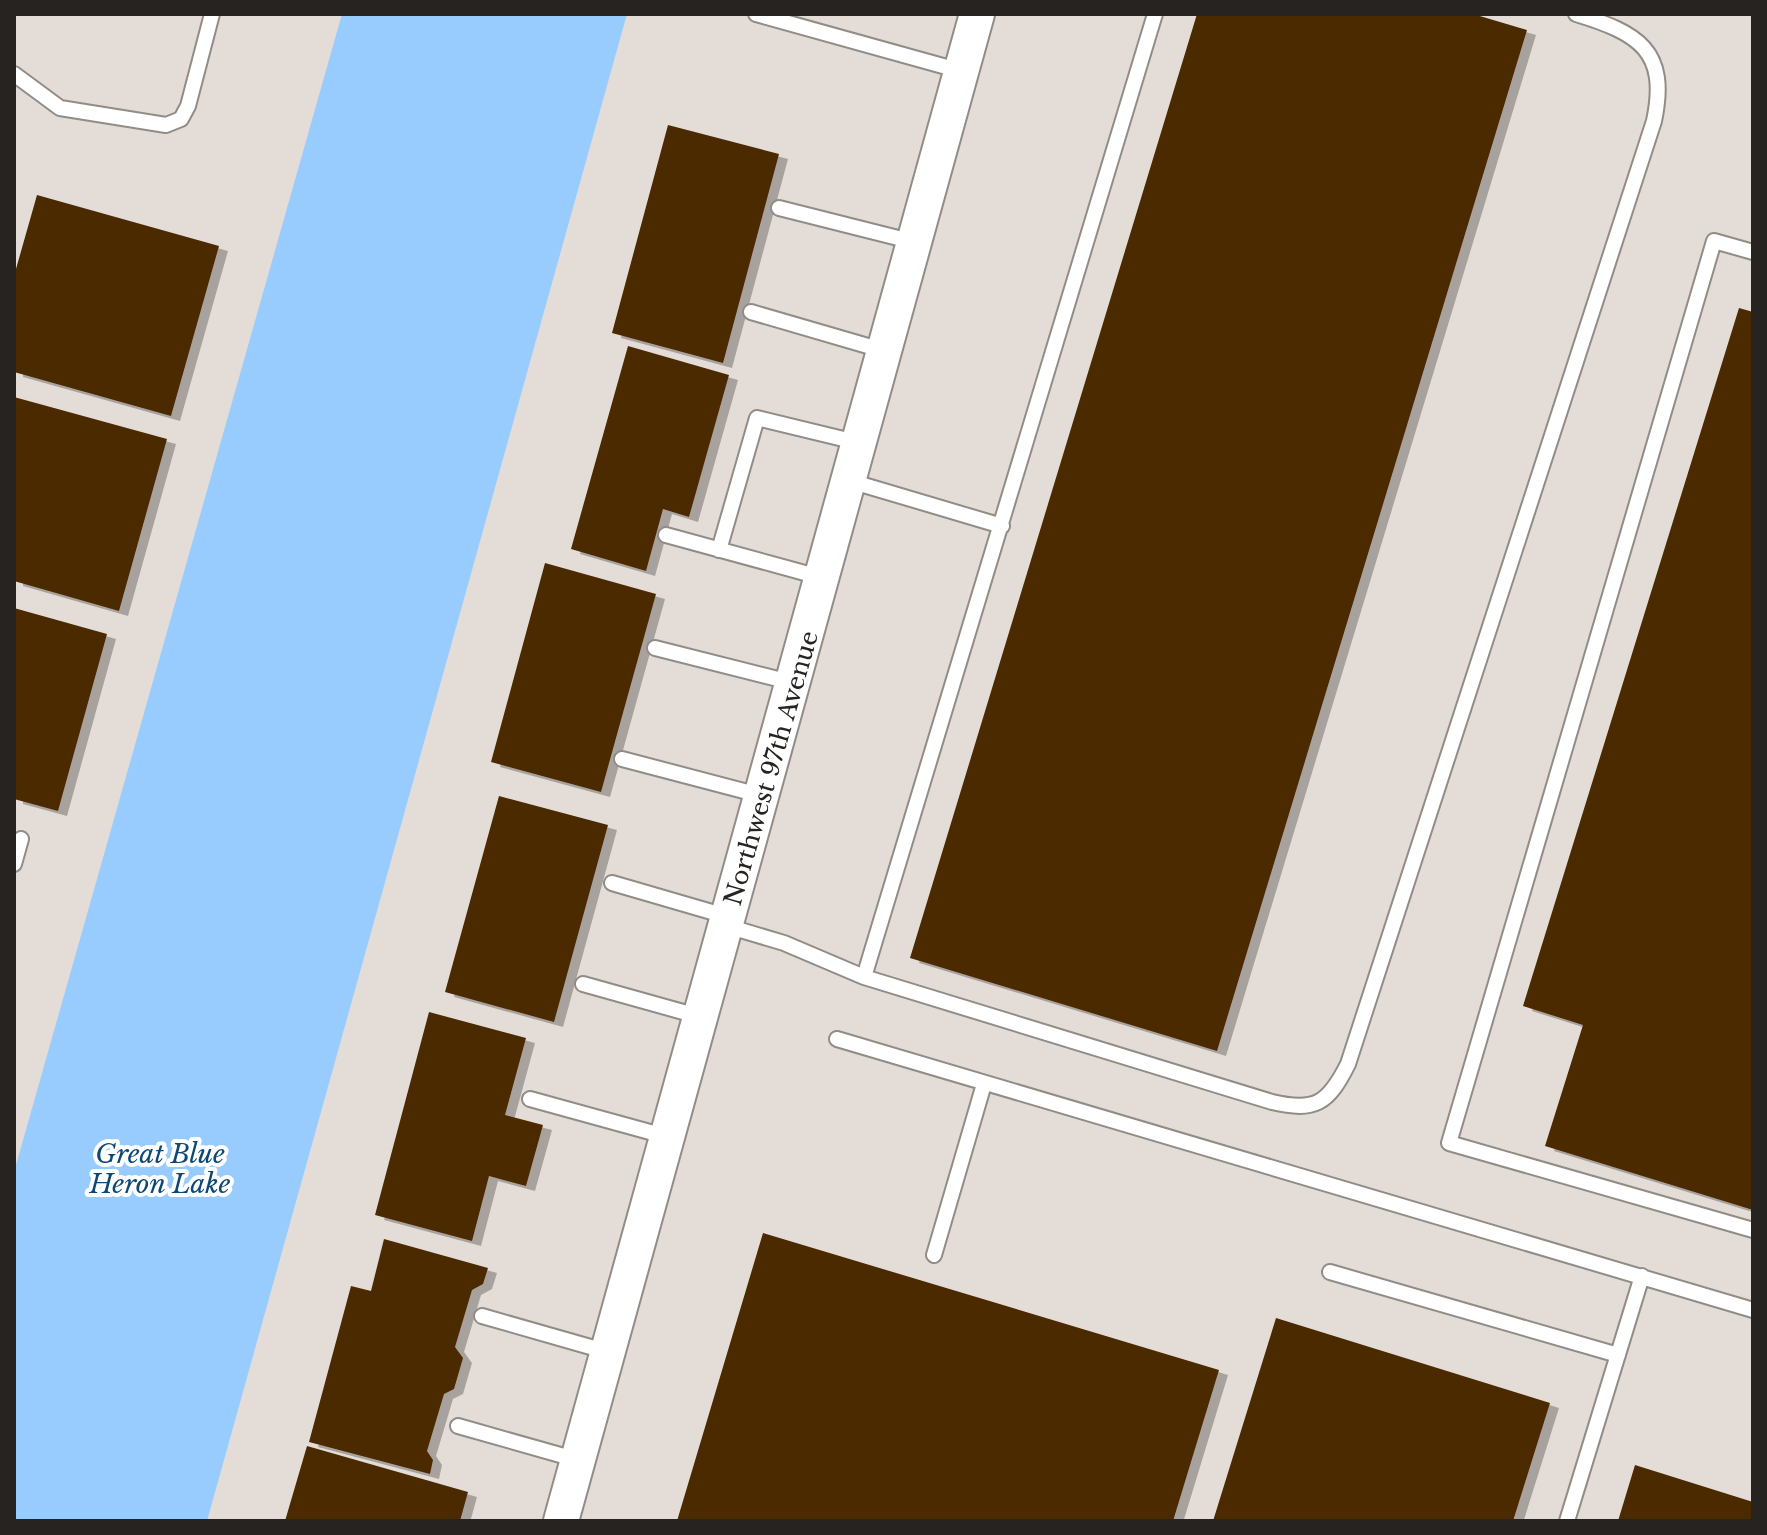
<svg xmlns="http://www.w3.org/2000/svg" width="1767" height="1535" viewBox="0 0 1767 1535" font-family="'Libre Baskerville',serif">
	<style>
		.water { fill: #98ccfe }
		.building { fill: #4c2903; filter: url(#shadow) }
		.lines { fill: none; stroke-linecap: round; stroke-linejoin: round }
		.service-casing { stroke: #928c87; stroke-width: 18 }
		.tertiary-casing { stroke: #928c87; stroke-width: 38 }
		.service { stroke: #fff; stroke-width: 14 }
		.tertiary { stroke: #fff; stroke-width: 34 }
		.labels { text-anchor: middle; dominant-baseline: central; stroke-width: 8; stroke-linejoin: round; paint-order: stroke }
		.street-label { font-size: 24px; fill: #262321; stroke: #fff }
		.water-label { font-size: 26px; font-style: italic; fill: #0d4874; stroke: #fff }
	</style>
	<defs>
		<filter id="shadow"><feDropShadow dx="9" dy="5" stdDeviation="0" flood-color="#0004"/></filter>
	</defs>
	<rect width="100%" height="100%" fill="#e4ddd7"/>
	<path class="water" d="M 342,14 L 627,14 L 207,1521 L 14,1521 L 14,1172 Z"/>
	<path class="building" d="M 1197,14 L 1473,14 L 1527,30 L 1217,1051 L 910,958 Z
		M 668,125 L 779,154 L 723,363 L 612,333 Z
		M 37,195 L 219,246 L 171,416 L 14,372 L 14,276 Z
		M 1739,308 L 1753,312 L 1753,1210 L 1545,1146 L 1583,1025 L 1523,1006 Z
		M 628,346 L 729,375 L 689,517 L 663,509 L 646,571 L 571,549 Z
		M 14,397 L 167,439 L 119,611 L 14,581 Z
		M 545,563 L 656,594 L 601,792 L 491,762 Z
		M 14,608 L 107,634 L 58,811 L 14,799 Z
		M 499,796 L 608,825 L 554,1022 L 445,992 Z
		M 429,1012 L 526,1038 L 505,1115 L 543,1125 L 526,1186 L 489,1176 L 472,1241 L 375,1215 Z
		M 763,1233 L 1219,1370 L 1173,1521 L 677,1521 Z
		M 384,1239 L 488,1268 L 483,1284 L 472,1290 L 455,1347 L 463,1358 L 454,1389 L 444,1394 L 427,1451 L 433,1460 L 430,1474 L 309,1442 L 351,1286 L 371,1291 Z
		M 1276,1318 L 1550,1403 L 1513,1521 L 1213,1521 Z
		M 307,1446 L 468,1492 L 460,1521 L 285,1521 Z
		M 1635,1465 L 1753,1502 L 1753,1521 L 1618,1521 Z"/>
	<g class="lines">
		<g class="service-casing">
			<path id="service" d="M 756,14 L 961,71
				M 14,74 L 60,108 L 166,125 L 181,119 L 188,106 L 212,14
				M 779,208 L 914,242
				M 1753,252 L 1714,241 L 1449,1143 L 1753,1230
				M 751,312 L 885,351
				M 850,481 L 1002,526
				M 666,535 L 823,578
				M 719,550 L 757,418 L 860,443
				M 655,648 L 794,683
				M 622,759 L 763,796
				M 14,864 L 21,839
				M 612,883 L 729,917
				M 727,926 L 784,943 L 864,977 L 1272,1102 C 1315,1112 1328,1104 1348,1064 L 1654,121 C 1669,50 1638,33 1576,14
				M 864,977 L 1155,14
				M 583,984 L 701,1017
				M 837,1039 L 1753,1310
				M 530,1099 L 668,1137
				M 934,1255 L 984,1084
				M 1330,1272 L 1618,1355
				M 482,1316 L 608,1352
				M 458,1426 L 578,1460
				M 1567,1521 L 1642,1276"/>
		</g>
		<g class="tertiary-casing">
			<path id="tertiary" d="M 561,1521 L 977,14"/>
		</g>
		<use href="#service" class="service"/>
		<use href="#tertiary" class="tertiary"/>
	</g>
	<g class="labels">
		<g class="street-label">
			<text transform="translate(771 768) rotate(-74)">Northwest 97th Avenue</text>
		</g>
		<g class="water-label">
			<text x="160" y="1154">Great Blue<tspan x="160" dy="30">Heron Lake</tspan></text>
		</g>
	</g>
	<rect width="1767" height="1535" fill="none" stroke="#262321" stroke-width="32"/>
</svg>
